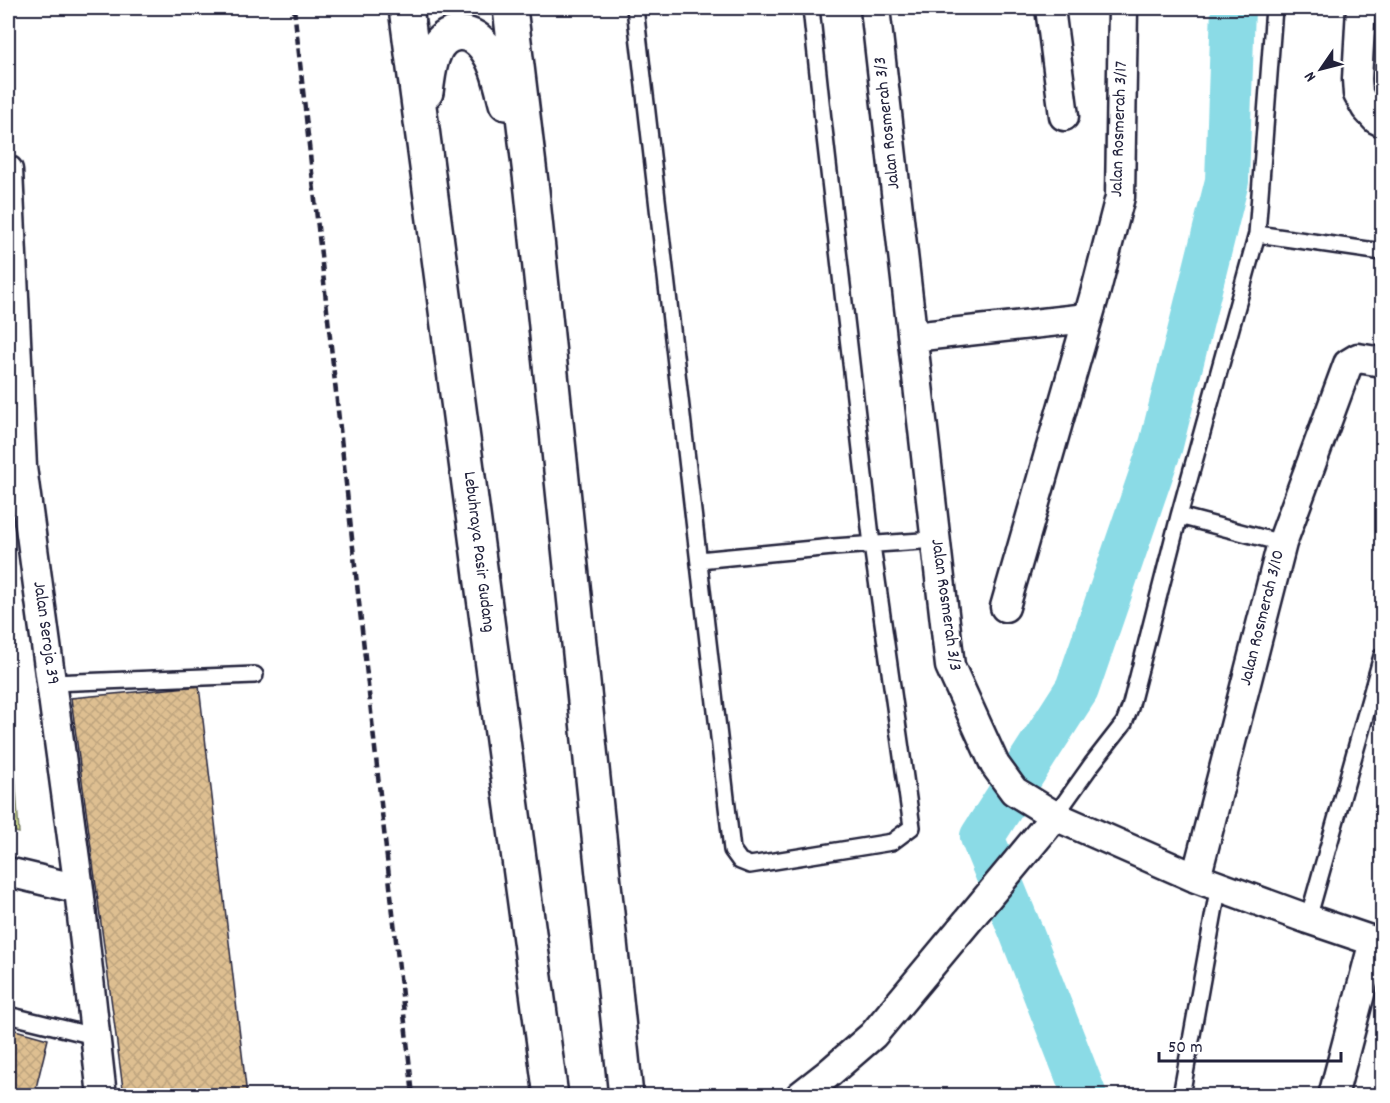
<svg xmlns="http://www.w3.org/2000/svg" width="1390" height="1103" viewBox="0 0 1390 1103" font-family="Dekko,sans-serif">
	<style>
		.grass { fill: url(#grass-dots); stroke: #787e64; stroke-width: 1.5 }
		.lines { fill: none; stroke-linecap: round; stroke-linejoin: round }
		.river { stroke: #8bdbe6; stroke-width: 44 }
		.building { fill: url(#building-cross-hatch); stroke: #22223b; stroke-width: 1.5 }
		.service-casing { stroke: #22223b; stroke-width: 20 }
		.minor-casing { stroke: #22223b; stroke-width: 33 }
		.trunk-casing { stroke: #22223b; stroke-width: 38 }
		.service { stroke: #fff; stroke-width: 15 }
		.minor { stroke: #fff; stroke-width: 28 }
		.trunk { stroke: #fff; stroke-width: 33 }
		.rail { stroke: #22223b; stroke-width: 4.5; stroke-dasharray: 9 4.5; stroke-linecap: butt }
		.labels { text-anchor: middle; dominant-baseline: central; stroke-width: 4.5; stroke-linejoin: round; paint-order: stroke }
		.street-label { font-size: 18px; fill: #22223b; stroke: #fff }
	</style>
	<defs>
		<pattern id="grass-dots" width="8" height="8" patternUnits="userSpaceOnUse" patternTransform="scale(1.5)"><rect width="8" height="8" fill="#cfdb8e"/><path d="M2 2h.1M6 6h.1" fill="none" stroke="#b1bc7b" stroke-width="1.8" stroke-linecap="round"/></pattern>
		<pattern id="building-cross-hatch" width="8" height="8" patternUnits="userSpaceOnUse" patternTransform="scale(1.5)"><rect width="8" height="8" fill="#debf91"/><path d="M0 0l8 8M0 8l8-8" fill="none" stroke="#bea47e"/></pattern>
	</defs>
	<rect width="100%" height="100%" fill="#fff"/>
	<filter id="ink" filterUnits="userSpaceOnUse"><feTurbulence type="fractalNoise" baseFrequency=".0167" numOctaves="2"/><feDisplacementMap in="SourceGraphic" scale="12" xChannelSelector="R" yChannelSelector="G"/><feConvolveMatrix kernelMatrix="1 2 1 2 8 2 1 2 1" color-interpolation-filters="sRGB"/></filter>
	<g filter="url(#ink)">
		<path class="grass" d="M 8,669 L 19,833 L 8,830 Z"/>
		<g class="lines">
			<path class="river" d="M 1085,1096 L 1021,932 L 982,837 L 1077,689 L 1161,445 L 1227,181 L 1233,8"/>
		</g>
		<path class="building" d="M 199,686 L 247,1096 L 124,1096 L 71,698 Z
			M 8,970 L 11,1004 L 8,1003 Z
			M 8,1028 L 48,1039 L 34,1096 L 8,1096 Z"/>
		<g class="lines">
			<g class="service-casing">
				<path id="service" d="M 635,8 L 732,850 L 740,861 L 750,865 L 892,842 L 912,827 L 872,545 L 823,120 L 811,8
					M 1257,234 L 1382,252
					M 1179,516 L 1282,543
					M 699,560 L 833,547 L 936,540
					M 52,683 L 255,675
					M 1055,816 L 1092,764 L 1124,723 L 1130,708 L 1179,516 L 1257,234 L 1274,8
					M 1308,919 L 1382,656
					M 8,1015 L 94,1036
					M 1181,1096 L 1216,901 L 1220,887"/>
			</g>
			<g class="minor-casing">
				<path id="minor" d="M 875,8 L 950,666 L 995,765 L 1014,791 L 1055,816 L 1196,878 L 1308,919 L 1382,944
					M 1050,8 L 1064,116
					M 1361,8 L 1357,79 L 1358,94 L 1366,108 L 1376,119 L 1382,122
					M 8,170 L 22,467 L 79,889 L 102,1096
					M 913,337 L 1087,318
					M 1005,607 L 1096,290 L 1120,197 L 1123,8
					M 8,872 L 79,889
					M 1196,878 L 1282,543 L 1348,364 L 1358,358 L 1382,362
					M 800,1096 L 828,1074 L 873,1035 L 1055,816
					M 1333,1096 L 1374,941"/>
			</g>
			<g class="trunk-casing">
				<path id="trunk" d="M 406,8 L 495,681 L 551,1096
					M 510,8 L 532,191 L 626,1096
					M 426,92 C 428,79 429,63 435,51 C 445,29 470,28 484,46 C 497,62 501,84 506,103"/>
			</g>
			<use href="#service" class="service"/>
			<use href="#minor" class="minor"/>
			<use href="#trunk" class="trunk"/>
			<path class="rail" d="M 294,8 L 413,1096"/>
		</g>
	</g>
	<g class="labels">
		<g class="street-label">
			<text transform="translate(888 123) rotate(-96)">Jalan Rosmerah 3/3</text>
			<text transform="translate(1120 129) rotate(-88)">Jalan Rosmerah 3/17</text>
			<text transform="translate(478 552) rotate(83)">Lebuhraya Pasir Gudang</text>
			<text transform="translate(945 605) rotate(82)">Jalan Rosmerah 3/3</text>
			<text transform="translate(1263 618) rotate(-76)">Jalan Rosmerah 3/10</text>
			<text transform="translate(45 633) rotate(82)">Jalan Seroja 39</text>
		</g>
	</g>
	<rect width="1390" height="1103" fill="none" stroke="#fff" stroke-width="30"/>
	<rect x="15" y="15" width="1360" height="1073" fill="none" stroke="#22223b" stroke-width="2" filter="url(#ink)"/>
	<g transform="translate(1321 69) rotate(235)" stroke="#ffffff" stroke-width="4.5" paint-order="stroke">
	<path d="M0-4.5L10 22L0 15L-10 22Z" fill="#22223b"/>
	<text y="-9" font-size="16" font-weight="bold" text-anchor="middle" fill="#22223b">N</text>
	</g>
	<path d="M1159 1052v9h182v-9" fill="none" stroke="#22223b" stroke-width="3"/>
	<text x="1168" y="1052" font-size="18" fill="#22223b" stroke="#ffffff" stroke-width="4.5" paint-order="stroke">50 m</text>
</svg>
